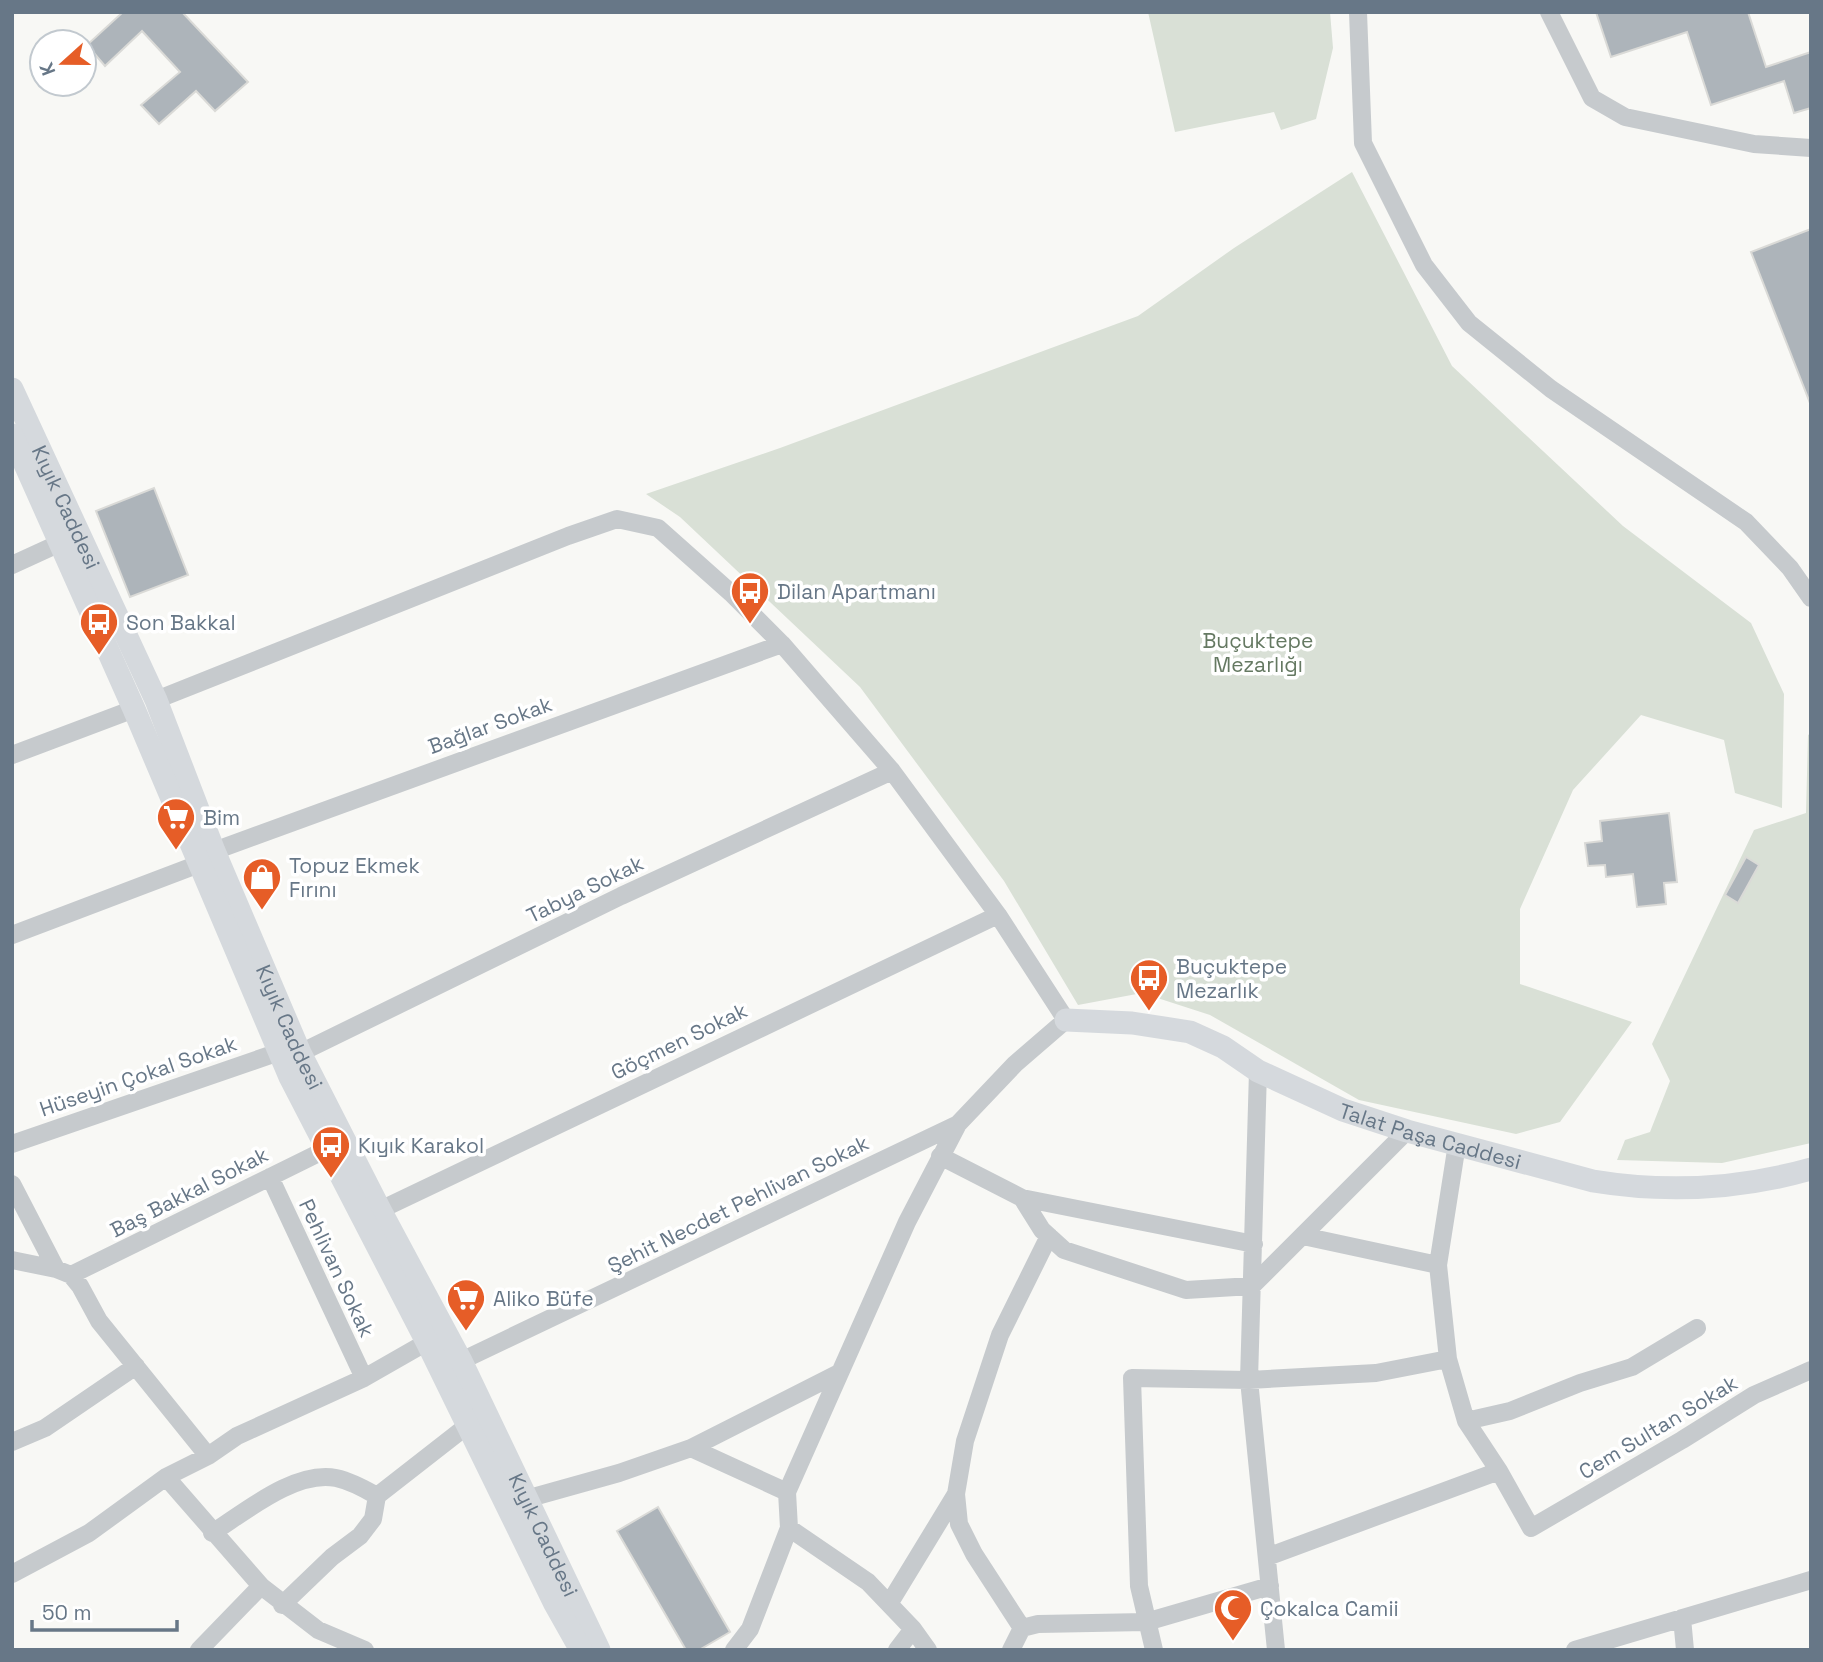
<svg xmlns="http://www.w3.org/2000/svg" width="1823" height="1662" viewBox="0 0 1823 1662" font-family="'Space Grotesk',sans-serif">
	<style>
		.green { fill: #d9e0d6 }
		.building { fill: #adb4ba; stroke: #dadad7; stroke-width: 2 }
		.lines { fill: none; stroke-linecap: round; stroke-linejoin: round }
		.minor { stroke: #c6cacd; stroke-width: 18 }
		.secondary { stroke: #d5d9dd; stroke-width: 23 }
		.labels { text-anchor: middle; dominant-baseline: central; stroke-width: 7; stroke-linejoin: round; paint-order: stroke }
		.street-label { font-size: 21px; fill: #677787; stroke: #fff }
		.poi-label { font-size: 21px; fill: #677787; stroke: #fff; text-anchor: start }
		.park-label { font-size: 21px; fill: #657962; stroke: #fff }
	</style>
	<rect width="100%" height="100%" fill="#f8f8f5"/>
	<path class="green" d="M 1148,12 L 1330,12 L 1333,48 L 1316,119 L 1281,130 L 1274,112 L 1175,132 Z
		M 1352,172 L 1452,366 L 1623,526 L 1751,623 L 1784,694 L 1782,808 L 1735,793 L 1724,740 L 1641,715 L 1573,790 L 1520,909 L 1520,984 L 1632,1022 L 1560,1122 L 1516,1134 L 1359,1100 L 1210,1015 L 1142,993 L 1078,1005 L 1004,881 L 860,687 L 680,517 L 646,494 L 780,448 L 1138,316 L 1234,248 Z
		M 1811,733 L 1811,1143 L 1722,1163 L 1617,1160 L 1625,1140 L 1650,1132 L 1670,1081 L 1652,1044 L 1754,830 L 1806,813 L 1808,735 Z"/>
	<path class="building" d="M 123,12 L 182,12 L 248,82 L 215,111 L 196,91 L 159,124 L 141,105 L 180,72 L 142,31 L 105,66 L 87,45 Z
		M 1596,12 L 1748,12 L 1766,67 L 1811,52 L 1811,108 L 1794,113 L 1784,81 L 1711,105 L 1687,32 L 1611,57 Z
		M 1811,229 L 1811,403 L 1810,403 L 1751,252 Z
		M 154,488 L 188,575 L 130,597 L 96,511 Z
		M 1669,813 L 1677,882 L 1664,883 L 1666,904 L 1637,907 L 1633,874 L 1606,877 L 1605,865 L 1588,866 L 1585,843 L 1602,841 L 1600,821 Z
		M 1746,857 L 1759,865 L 1738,903 L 1725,895 Z
		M 658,1507 L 730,1632 L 699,1650 L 686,1650 L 617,1531 Z"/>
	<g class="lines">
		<path class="minor" d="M 1358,12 L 1363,143 L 1424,265 L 1469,323 L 1551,389 L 1746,522 L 1790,568 L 1811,598
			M 1549,12 L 1592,98 L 1625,117 L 1754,144 L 1811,148
			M 12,565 L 60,543
			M 156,700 L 568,536 L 617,519 L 658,528 L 731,593 L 782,644 L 892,771 L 998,915 L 1066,1020 L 1015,1064 L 958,1124 L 907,1222 L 787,1492 L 789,1528 L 750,1629 L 734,1650
			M 12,755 L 134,709
			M 214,851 L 782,644
			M 12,935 L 199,864
			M 300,1053 L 621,896 L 892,771
			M 1258,1071 L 1249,1380 L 1276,1650
			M 12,1144 L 279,1052
			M 1457,1144 L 1438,1265 L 1448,1359 L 1466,1421 L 1499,1471 L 1531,1528 L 1682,1440 L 1754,1395 L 1811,1370
			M 940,1156 L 1022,1198 L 1042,1230 L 1064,1250 L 1186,1290 L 1252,1286 L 1407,1131
			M 270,1177 L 364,1378
			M 12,1184 L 56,1269
			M 1022,1198 L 1254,1244
			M 380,1210 L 998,915
			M 1303,1236 L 1438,1265
			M 12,1260 L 56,1269 L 71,1275 L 80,1286 L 99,1321 L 208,1456
			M 71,1275 L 327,1149
			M 461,1361 L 958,1124
			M 1466,1421 L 1510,1411 L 1580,1383 L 1632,1367 L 1697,1328
			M 12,1442 L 45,1428 L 136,1366
			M 691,1448 L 787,1492
			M 166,1477 L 261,1586 L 318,1630 L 365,1650
			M 526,1499 L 619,1473 L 691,1448 L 839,1373
			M 789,1528 L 868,1582 L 913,1629 L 928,1650
			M 212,1533 C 245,1512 295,1470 336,1478 C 350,1481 365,1489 377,1496 L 468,1425
			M 1267,1557 L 1499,1471
			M 12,1574 L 89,1533 L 166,1477 L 208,1456 L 237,1436 L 364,1378 L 427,1342
			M 889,1604 L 956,1494
			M 282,1605 L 332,1557 L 360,1536 L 373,1519 L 377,1496
			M 1682,1618 L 1685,1650
			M 1022,1628 L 974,1554 L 959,1524 L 956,1494 L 965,1441 L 1000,1335 L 1049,1236
			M 199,1650 L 261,1586
			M 897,1650 L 913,1629
			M 1011,1650 L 1022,1628 L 1038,1624 L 1146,1622 L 1270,1586
			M 1154,1650 L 1139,1586 L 1132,1378 L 1249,1380 L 1376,1373 L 1448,1359
			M 1575,1650 L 1811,1580"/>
		<g class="secondary">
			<path id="s1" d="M 12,389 L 156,700 L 214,851 L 300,1053 L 380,1210 L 461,1361 L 599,1650"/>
			<path d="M 12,435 L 134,709 L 290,1077 L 427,1342 L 554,1602 L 581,1650"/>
			<path id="s2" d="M 1066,1020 L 1132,1023 L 1190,1032 L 1223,1047 L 1258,1071 L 1343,1110 L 1407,1131 L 1593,1181 C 1666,1193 1740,1189 1811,1169"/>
		</g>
	</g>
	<defs>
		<g id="bus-pin" transform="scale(2.0125)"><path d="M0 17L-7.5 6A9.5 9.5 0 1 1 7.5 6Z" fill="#e65d27" stroke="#fff"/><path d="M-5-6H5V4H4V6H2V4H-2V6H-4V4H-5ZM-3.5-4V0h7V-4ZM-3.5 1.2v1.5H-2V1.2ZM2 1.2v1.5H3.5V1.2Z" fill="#fff"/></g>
		<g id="supermarket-pin" transform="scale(2.0125)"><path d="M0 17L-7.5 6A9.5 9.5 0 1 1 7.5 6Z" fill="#e65d27" stroke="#fff"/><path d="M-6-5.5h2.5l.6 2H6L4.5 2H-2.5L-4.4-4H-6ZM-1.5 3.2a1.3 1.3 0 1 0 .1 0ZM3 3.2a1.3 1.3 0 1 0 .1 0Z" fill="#fff"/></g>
		<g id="shop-pin" transform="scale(2.0125)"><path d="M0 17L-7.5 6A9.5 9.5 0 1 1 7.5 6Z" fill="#e65d27" stroke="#fff"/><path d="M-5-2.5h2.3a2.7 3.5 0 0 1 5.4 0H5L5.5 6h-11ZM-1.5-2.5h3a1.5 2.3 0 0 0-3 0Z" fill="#fff"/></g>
		<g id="mosque-pin" transform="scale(2.0125)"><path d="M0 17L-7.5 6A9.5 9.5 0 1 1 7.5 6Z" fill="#e65d27" stroke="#fff"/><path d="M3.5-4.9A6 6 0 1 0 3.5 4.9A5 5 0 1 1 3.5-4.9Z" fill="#fff"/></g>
	</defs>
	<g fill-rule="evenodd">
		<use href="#bus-pin" x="750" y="591"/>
		<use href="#bus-pin" x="99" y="622"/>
		<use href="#supermarket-pin" x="176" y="817"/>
		<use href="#shop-pin" x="262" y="877"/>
		<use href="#bus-pin" x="1149" y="978"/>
		<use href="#bus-pin" x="331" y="1145"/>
		<use href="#supermarket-pin" x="466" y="1298"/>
		<use href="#mosque-pin" x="1233" y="1608"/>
	</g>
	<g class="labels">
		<g class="street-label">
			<text stroke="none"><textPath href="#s1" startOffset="130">Kıyık Caddesi</textPath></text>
			<text transform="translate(490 725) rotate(-20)">Bağlar Sokak</text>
			<text transform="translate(585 889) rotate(-26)">Tabya Sokak</text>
			<text stroke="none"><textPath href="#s1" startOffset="696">Kıyık Caddesi</textPath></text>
			<text transform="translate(679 1041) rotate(-26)">Göçmen Sokak</text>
			<text transform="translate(138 1076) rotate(-19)">Hüseyin Çokal Sokak</text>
			<text stroke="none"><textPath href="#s2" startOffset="388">Talat Paşa Caddesi</textPath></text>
			<text transform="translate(189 1192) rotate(-27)">Baş Bakkal Sokak</text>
			<text transform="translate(738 1204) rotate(-26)">Şehit Necdet Pehlivan Sokak</text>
			<text transform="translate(337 1268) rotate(65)">Pehlivan Sokak</text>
			<text transform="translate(1658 1427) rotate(-31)">Cem Sultan Sokak</text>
			<text stroke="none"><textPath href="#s1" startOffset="1264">Kıyık Caddesi</textPath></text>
		</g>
		<g class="poi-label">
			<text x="777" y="591">Dilan Apartmanı</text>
			<text x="126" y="622">Son Bakkal</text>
			<text x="203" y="817">Bim</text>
			<text x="289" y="865">Topuz Ekmek<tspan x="289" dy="24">Fırını</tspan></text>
			<text x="1176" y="966">Buçuktepe<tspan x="1176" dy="24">Mezarlık</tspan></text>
			<text x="358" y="1145">Kıyık Karakol</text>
			<text x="493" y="1298">Aliko Büfe</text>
			<text x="1260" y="1608">Çokalca Camii</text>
		</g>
		<g class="park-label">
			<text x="1258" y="640">Buçuktepe<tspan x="1258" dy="24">Mezarlığı</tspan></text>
		</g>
	</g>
	<rect width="1823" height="1662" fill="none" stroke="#677787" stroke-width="28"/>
	<g transform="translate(63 63) rotate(249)"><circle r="33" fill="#ffffff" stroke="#c2c9cf" stroke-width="2"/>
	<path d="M0-5L12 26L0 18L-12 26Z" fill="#e65d27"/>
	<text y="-10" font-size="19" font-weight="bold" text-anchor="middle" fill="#677787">K</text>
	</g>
	<path d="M32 1620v10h145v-10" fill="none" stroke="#677787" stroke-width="3.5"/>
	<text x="42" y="1620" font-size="21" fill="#677787" stroke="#ffffff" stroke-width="5" paint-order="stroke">50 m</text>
</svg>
